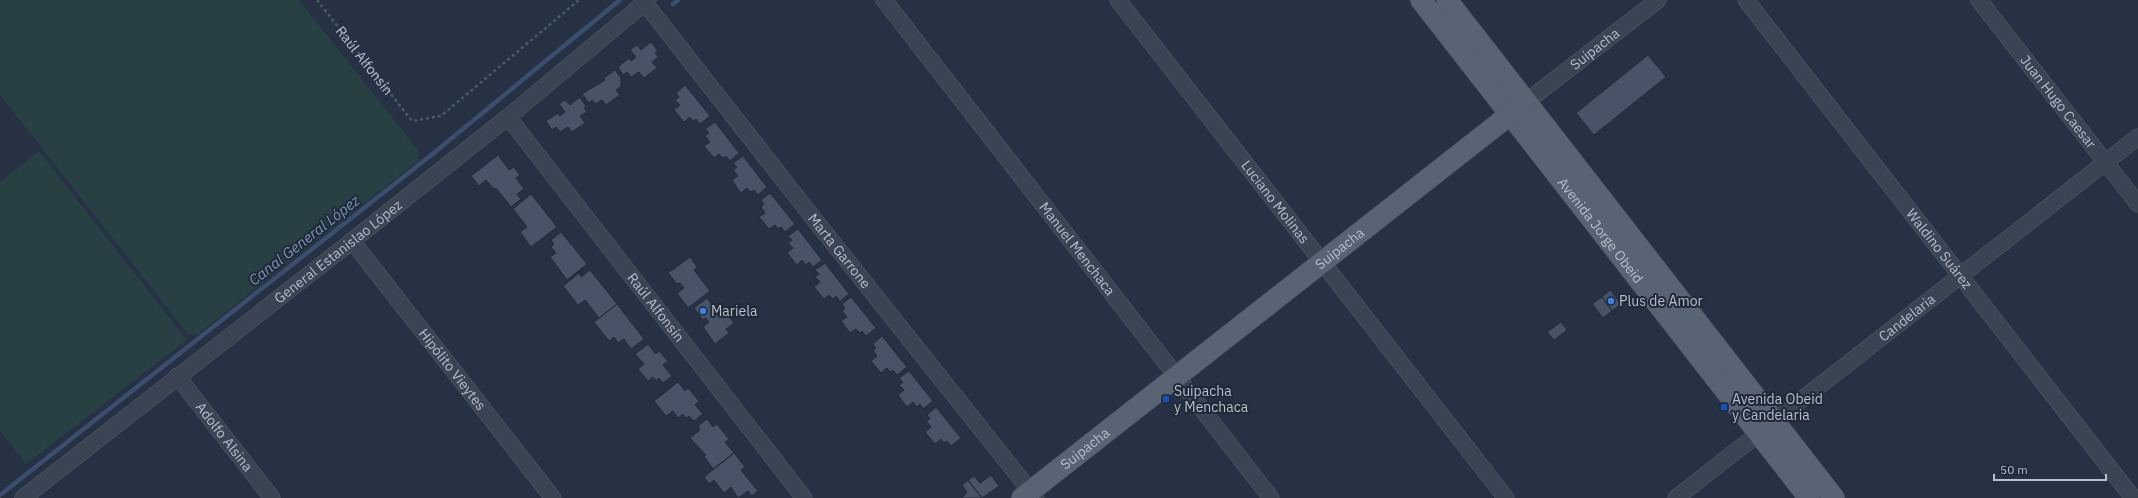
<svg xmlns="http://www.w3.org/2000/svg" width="2138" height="498" viewBox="0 0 2138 498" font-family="'IBM Plex Sans',sans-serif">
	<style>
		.green { fill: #284044 }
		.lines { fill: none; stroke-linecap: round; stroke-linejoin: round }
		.stream { stroke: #3b4e6d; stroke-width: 4.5 }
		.building { fill: #485368; stroke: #212b3a }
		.minor-casing { stroke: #565f6d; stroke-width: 17 }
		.major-casing { stroke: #444d5c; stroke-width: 22 }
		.path { stroke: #465d61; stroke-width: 2.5; stroke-dasharray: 3 3; stroke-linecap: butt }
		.minor { stroke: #3a4453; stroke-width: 16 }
		.major { stroke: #586373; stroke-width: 21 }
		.shop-dot { fill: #3f7fe0; stroke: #1f2938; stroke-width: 1.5 }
		.transit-dot { fill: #1a4fb4; stroke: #1f2938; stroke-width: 1.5 }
		.labels { text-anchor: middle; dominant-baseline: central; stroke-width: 4; stroke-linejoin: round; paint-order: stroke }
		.street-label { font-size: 14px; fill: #b8bfcd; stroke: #1f2938 }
		.poi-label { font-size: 14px; fill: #b8bfcd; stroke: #1f2938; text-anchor: start }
		.water-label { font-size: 15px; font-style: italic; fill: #7e94b5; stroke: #1f2938 }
	</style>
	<rect width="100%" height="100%" fill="#263144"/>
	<path class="green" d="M 0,0 L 299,0 L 418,150 L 419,160 L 197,335 L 188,334 L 0,95 Z
		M 39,151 L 187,340 L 26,464 L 0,431 L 0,182 Z"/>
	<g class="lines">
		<path class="stream" d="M 673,4 L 678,0
			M 0,495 L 430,156 L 620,0"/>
	</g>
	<path class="building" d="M 651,42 L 658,51 L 655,53 L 658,57 L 652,62 L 657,68 L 644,78 L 639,72 L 631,77 L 627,72 L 623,75 L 618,67 L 629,58 L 631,61 L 636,57 L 630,50 L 637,45 L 641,50 Z
		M 1648,55 L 1666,77 L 1594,135 L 1576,113 Z
		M 615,70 L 621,78 L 621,86 L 616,90 L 620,95 L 606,105 L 602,100 L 595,104 L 592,100 L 589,103 L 582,94 L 605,80 L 604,78 Z
		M 685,85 L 710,116 L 700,124 L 696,119 L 693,121 L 690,117 L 684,122 L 674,110 L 680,105 L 675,100 L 679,97 L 676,93 Z
		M 580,97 L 586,106 L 584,108 L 587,112 L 580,116 L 585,123 L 572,132 L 568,127 L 560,132 L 556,127 L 552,130 L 546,121 L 558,113 L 560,116 L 565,112 L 559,104 L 565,100 L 570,105 Z
		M 715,122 L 739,153 L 730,161 L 726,156 L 723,158 L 719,154 L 714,158 L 704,146 L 710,142 L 705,136 L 709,133 L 705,129 Z
		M 498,155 L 509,170 L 514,167 L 520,175 L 516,178 L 524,189 L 517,194 L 521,199 L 511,207 L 496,188 L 494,189 L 486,180 L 479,186 L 471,176 Z
		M 743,156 L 767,187 L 758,195 L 754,190 L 751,192 L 747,188 L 741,193 L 732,180 L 738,176 L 733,170 L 737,167 L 733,163 Z
		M 770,193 L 795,224 L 785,232 L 781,227 L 778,229 L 775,225 L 769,229 L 759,217 L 765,213 L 761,207 L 764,204 L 761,200 Z
		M 531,194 L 557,227 L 531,247 L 520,232 L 527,227 L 513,209 Z
		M 798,229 L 822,260 L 813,267 L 809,262 L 806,265 L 802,260 L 797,265 L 787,253 L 793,248 L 788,243 L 792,240 L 788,236 Z
		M 561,232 L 587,264 L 567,280 L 550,257 L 556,253 L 551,247 L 554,244 L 551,240 Z
		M 690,257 L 697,267 L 694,270 L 710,291 L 688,308 L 677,293 L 684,288 L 680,283 L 677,284 L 668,273 Z
		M 825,263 L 849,294 L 840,301 L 836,296 L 833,299 L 829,295 L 824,299 L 814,287 L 820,282 L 815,277 L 819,274 L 815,270 Z
		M 590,270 L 617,304 L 599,318 L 585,300 L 578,305 L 563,286 L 579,273 L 581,277 Z
		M 1610,290 L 1621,304 L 1612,311 L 1602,297 Z
		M 851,297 L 876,328 L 866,336 L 862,331 L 860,333 L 856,329 L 850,333 L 841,321 L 847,317 L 842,311 L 845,308 L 842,304 Z
		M 1602,297 L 1612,311 L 1603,318 L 1592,304 Z
		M 707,298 L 715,309 L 720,304 L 734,323 L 726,329 L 729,333 L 715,344 L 703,327 L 709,322 L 706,318 L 703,320 L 694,308 Z
		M 617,304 L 644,339 L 631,349 L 624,339 L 618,343 L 614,337 L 609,341 L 594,322 Z
		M 1561,322 L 1567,330 L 1554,340 L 1547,332 Z
		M 882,336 L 907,367 L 897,375 L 893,370 L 890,372 L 887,368 L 881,373 L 871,361 L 877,356 L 873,350 L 876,348 L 873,344 Z
		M 648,344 L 656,354 L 659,351 L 668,361 L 663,365 L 672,376 L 663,383 L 659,378 L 656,381 L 653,377 L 648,381 L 638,369 L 644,364 L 635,354 Z
		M 909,371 L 933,401 L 923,409 L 920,404 L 917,407 L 913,402 L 907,407 L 898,395 L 904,390 L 899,385 L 903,382 L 899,378 Z
		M 678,382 L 685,391 L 688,388 L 699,401 L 695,405 L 703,414 L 694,421 L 689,416 L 686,418 L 683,414 L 678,418 L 673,411 L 666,416 L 654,401 Z
		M 936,407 L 961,438 L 951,446 L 947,441 L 944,443 L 941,439 L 935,444 L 925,432 L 931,427 L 926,421 L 930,419 L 927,415 Z
		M 707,419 L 713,427 L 717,424 L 729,439 L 725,442 L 734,453 L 713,469 L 704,456 L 706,455 L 690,438 L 700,430 L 698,426 Z
		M 734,453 L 745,467 L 741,470 L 758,491 L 752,496 L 748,491 L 738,498 L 731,487 L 724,493 L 714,480 L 709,484 L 704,477 Z
		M 991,475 L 999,486 L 982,498 L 968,480 L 974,476 L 980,483 Z
		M 968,480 L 982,498 L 962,498 L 967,492 L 962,485 Z"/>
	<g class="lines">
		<g class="minor-casing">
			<g id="minor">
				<path id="s2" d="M 884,0 L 1271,498"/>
				<path id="s3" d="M 1118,0 L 1506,498"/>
				<path id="s4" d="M 1746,0 L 2133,498"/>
				<path id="s5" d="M 1979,0 L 2138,204"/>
				<path id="s6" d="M 645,3 L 814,219 L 1036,498"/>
				<path id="s7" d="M 1526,102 L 1658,0"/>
				<path id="s8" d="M 508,117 L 804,498"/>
				<path id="s9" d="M 352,241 L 553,498"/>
				<path id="s10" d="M 177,376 L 272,498"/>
				<path id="s11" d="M 23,498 L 352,241 L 508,117 L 648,0"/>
				<path id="s12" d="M 1676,498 L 2138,137"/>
			</g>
		</g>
		<g class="major-casing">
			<g id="major">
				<path id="s13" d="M 1421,0 L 1809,498"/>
				<path d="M 1447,0 L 1834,498"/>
				<path id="s14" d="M 1022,498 L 1526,102"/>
			</g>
		</g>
		<path class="path" id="s1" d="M 317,0 L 412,121 L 441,116 L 579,0"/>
		<use href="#minor" class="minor"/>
		<use href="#major" class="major"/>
	</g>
	<g class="shop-dot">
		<circle cx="1611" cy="301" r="4"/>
		<circle cx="703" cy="311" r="4"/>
	</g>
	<g class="transit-dot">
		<rect x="1162" y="395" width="8" height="8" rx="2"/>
		<rect x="1720" y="403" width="8" height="8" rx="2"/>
	</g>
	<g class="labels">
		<g class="street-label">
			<text stroke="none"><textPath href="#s7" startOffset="87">Suipacha</textPath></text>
			<text stroke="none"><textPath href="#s1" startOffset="77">Raúl Alfonsín</textPath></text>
			<text stroke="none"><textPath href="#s5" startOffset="129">Juan Hugo Caesar</textPath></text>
			<text stroke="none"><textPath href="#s3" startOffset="256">Luciano Molinas</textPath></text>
			<text stroke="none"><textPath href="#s13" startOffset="292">Avenida Jorge Obeid</textPath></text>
			<text stroke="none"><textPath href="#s14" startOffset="404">Suipacha</textPath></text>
			<text stroke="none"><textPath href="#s2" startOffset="315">Manuel Menchaca</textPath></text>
			<text stroke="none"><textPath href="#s4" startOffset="315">Waldino Suárez</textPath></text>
			<text stroke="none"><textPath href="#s6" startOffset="315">Marta Garrone</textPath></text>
			<text stroke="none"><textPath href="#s11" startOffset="400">General Estanislao López</textPath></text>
			<text stroke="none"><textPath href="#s8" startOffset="241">Raúl Alfonsín</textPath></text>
			<text stroke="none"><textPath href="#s12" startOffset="293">Candelaria</textPath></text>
			<text stroke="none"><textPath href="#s9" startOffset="163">Hipólito Vieytes</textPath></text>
			<text stroke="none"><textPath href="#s10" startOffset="77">Adolfo Alsina</textPath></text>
			<text stroke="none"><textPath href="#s14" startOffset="80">Suipacha</textPath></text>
		</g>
		<g class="poi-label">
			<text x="1619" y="301">Plus de Amor</text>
			<text x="711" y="311">Mariela</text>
			<text x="1174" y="391">Suipacha<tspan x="1174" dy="16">y Menchaca</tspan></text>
			<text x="1732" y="399">Avenida Obeid<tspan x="1732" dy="16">y Candelaria</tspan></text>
		</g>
		<g class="water-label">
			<text transform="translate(304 240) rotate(-38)">Canal General López</text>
		</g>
	</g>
	<path d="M1994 474v6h112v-6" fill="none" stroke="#b8bfcd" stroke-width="2"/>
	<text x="2000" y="474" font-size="12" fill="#b8bfcd" stroke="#1f2938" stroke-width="3" paint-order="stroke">50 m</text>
</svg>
